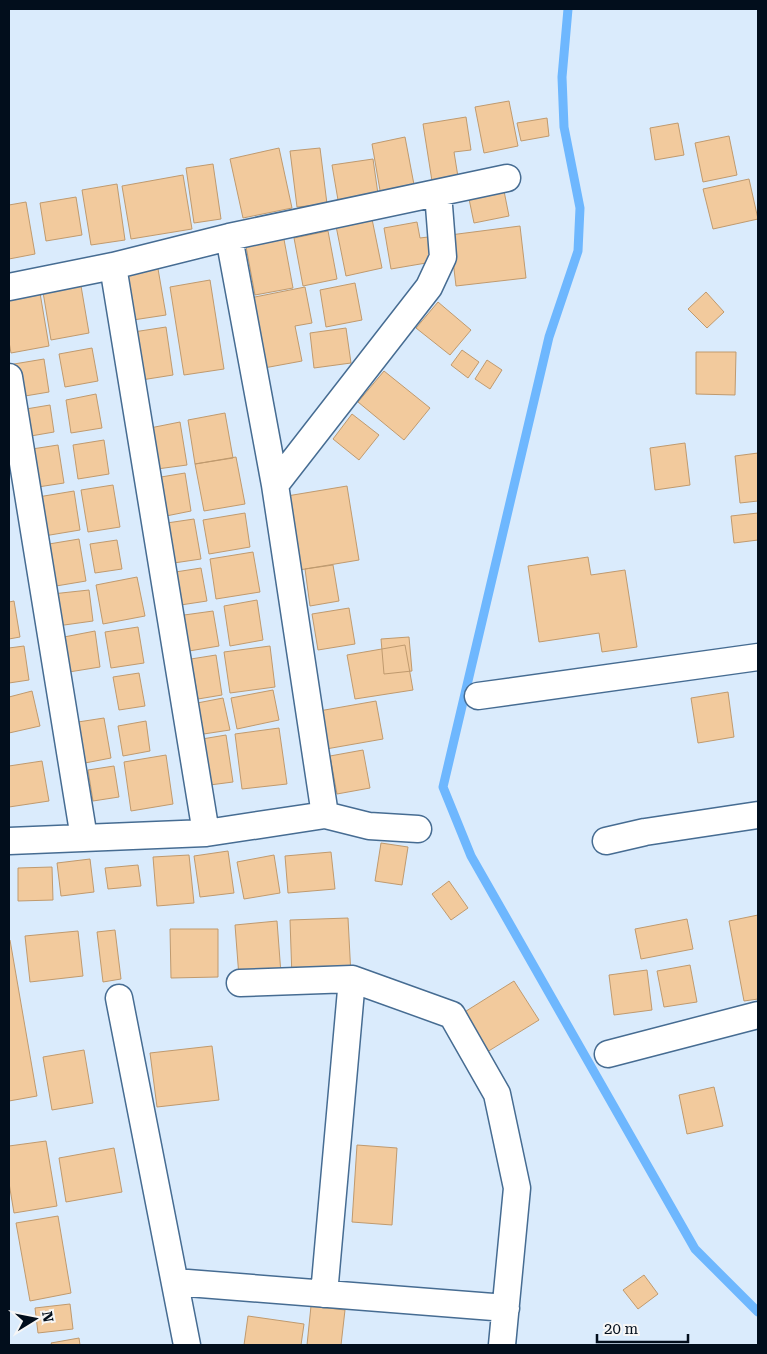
<svg xmlns="http://www.w3.org/2000/svg" width="767" height="1354" viewBox="0 0 767 1354" font-family="'Roboto Serif',serif">
	<style>
		.lines { fill: none; stroke-linecap: round; stroke-linejoin: round }
		.stream { stroke: #6eb7fe; stroke-width: 9 }
		.building { fill: #f2ca9d; stroke: #c09a6e }
		.street-casing { stroke: #466c92; stroke-width: 29 }
		.street { stroke: #fff; stroke-width: 26 }
	</style>
	<rect width="100%" height="100%" fill="#daebfc"/>
	<g class="lines">
		<path class="stream" d="M 568,9 L 562,77 L 564,127 L 580,208 L 578,251 L 549,337 L 443,787 L 471,856 L 695,1249 L 758,1312"/>
	</g>
	<path class="building" d="M 509,101 L 518,146 L 484,153 L 475,107 Z
		M 466,117 L 471,150 L 454,152 L 458,177 L 432,181 L 423,124 Z
		M 547,118 L 549,136 L 521,141 L 517,123 Z
		M 678,123 L 684,155 L 655,160 L 650,128 Z
		M 729,136 L 737,175 L 703,182 L 695,143 Z
		M 405,137 L 415,190 L 381,196 L 372,144 Z
		M 279,148 L 292,208 L 243,218 L 230,159 Z
		M 320,148 L 327,204 L 297,207 L 290,151 Z
		M 373,159 L 378,194 L 338,200 L 332,165 Z
		M 213,164 L 221,219 L 194,223 L 186,168 Z
		M 183,175 L 192,229 L 131,239 L 122,186 Z
		M 749,179 L 758,219 L 713,229 L 703,189 Z
		M 117,184 L 125,240 L 91,245 L 82,190 Z
		M 503,186 L 509,216 L 474,223 L 468,194 Z
		M 76,197 L 82,235 L 46,241 L 40,203 Z
		M 26,202 L 35,254 L 9,259 L 9,205 Z
		M 372,219 L 382,268 L 346,276 L 336,226 Z
		M 417,222 L 420,238 L 428,237 L 432,262 L 391,269 L 384,228 Z
		M 520,226 L 526,278 L 456,286 L 450,235 Z
		M 328,231 L 337,279 L 303,286 L 294,238 Z
		M 283,234 L 293,288 L 255,295 L 245,241 Z
		M 157,263 L 166,315 L 133,320 L 125,268 Z
		M 210,280 L 224,369 L 184,375 L 170,287 Z
		M 355,283 L 362,320 L 326,327 L 320,290 Z
		M 81,286 L 89,333 L 51,340 L 43,292 Z
		M 305,287 L 312,323 L 295,326 L 302,361 L 264,368 L 250,298 Z
		M 706,292 L 724,312 L 707,328 L 688,309 Z
		M 40,293 L 49,346 L 11,353 L 9,342 L 9,298 Z
		M 438,302 L 471,330 L 450,355 L 416,328 Z
		M 166,327 L 173,375 L 135,381 L 127,333 Z
		M 346,328 L 351,363 L 314,368 L 310,333 Z
		M 92,348 L 98,381 L 65,387 L 59,354 Z
		M 462,350 L 479,362 L 468,378 L 451,365 Z
		M 696,352 L 736,352 L 735,395 L 696,394 Z
		M 44,359 L 49,392 L 19,397 L 14,364 Z
		M 487,360 L 502,370 L 490,389 L 475,379 Z
		M 384,371 L 430,408 L 404,440 L 358,402 Z
		M 96,394 L 102,428 L 71,433 L 66,400 Z
		M 50,405 L 54,432 L 25,437 L 20,410 Z
		M 225,413 L 233,458 L 195,464 L 188,420 Z
		M 352,414 L 379,435 L 359,460 L 333,439 Z
		M 180,422 L 187,465 L 157,469 L 150,428 Z
		M 104,440 L 109,474 L 78,479 L 73,445 Z
		M 685,443 L 690,485 L 655,490 L 650,448 Z
		M 58,445 L 64,483 L 38,487 L 32,449 Z
		M 758,453 L 758,501 L 740,503 L 735,456 Z
		M 236,457 L 245,504 L 204,511 L 195,464 Z
		M 185,473 L 191,511 L 161,517 L 155,478 Z
		M 113,485 L 120,527 L 88,532 L 81,490 Z
		M 347,486 L 359,560 L 299,570 L 287,496 Z
		M 74,491 L 80,530 L 44,536 L 38,497 Z
		M 245,513 L 250,547 L 209,554 L 203,520 Z
		M 758,513 L 758,540 L 734,543 L 731,516 Z
		M 194,519 L 201,559 L 167,564 L 160,524 Z
		M 79,539 L 86,581 L 50,587 L 43,545 Z
		M 117,540 L 122,569 L 95,573 L 90,544 Z
		M 253,552 L 260,592 L 216,599 L 210,559 Z
		M 588,557 L 591,575 L 625,570 L 637,647 L 602,652 L 599,633 L 539,642 L 528,566 Z
		M 333,565 L 339,601 L 310,606 L 305,569 Z
		M 201,568 L 207,601 L 174,606 L 169,573 Z
		M 137,577 L 145,616 L 103,624 L 96,585 Z
		M 89,590 L 93,621 L 57,626 L 52,594 Z
		M 257,600 L 263,640 L 230,646 L 224,606 Z
		M 14,601 L 20,637 L 9,639 L 9,602 Z
		M 349,608 L 355,644 L 318,650 L 312,614 Z
		M 213,611 L 219,646 L 183,652 L 177,616 Z
		M 138,627 L 144,663 L 111,668 L 105,632 Z
		M 95,631 L 100,667 L 69,672 L 64,637 Z
		M 409,637 L 412,671 L 384,674 L 381,639 Z
		M 405,645 L 413,690 L 355,699 L 347,655 Z
		M 24,646 L 29,680 L 9,683 L 9,648 Z
		M 270,646 L 275,687 L 230,693 L 224,652 Z
		M 216,655 L 222,695 L 198,699 L 191,659 Z
		M 139,673 L 145,706 L 119,710 L 113,677 Z
		M 273,690 L 279,720 L 237,729 L 231,698 Z
		M 32,691 L 40,726 L 9,733 L 9,697 Z
		M 728,692 L 734,737 L 698,743 L 691,698 Z
		M 223,698 L 230,730 L 197,735 L 192,704 Z
		M 376,701 L 383,739 L 326,749 L 319,711 Z
		M 104,718 L 111,758 L 85,763 L 78,722 Z
		M 146,721 L 150,751 L 123,756 L 118,726 Z
		M 279,728 L 287,784 L 242,789 L 235,734 Z
		M 226,735 L 233,782 L 202,786 L 196,740 Z
		M 363,750 L 370,788 L 337,794 L 330,756 Z
		M 166,755 L 173,804 L 131,811 L 124,762 Z
		M 42,761 L 49,801 L 9,807 L 9,766 Z
		M 114,766 L 119,797 L 93,801 L 88,770 Z
		M 381,843 L 408,847 L 402,885 L 375,881 Z
		M 228,851 L 234,893 L 200,897 L 194,856 Z
		M 331,852 L 335,889 L 288,893 L 285,856 Z
		M 189,855 L 194,903 L 157,906 L 153,857 Z
		M 274,855 L 280,893 L 244,899 L 237,862 Z
		M 90,859 L 94,892 L 61,896 L 57,863 Z
		M 138,865 L 141,886 L 108,889 L 105,868 Z
		M 52,867 L 53,900 L 18,901 L 18,868 Z
		M 449,881 L 468,908 L 451,920 L 432,894 Z
		M 758,915 L 758,999 L 744,1001 L 729,921 Z
		M 348,918 L 351,976 L 292,978 L 290,920 Z
		M 687,919 L 693,949 L 641,959 L 635,929 Z
		M 277,921 L 281,974 L 239,977 L 235,925 Z
		M 170,929 L 218,929 L 218,977 L 171,978 Z
		M 115,930 L 121,979 L 103,982 L 97,932 Z
		M 78,931 L 83,976 L 30,982 L 25,936 Z
		M 9,940 L 10,940 L 37,1096 L 9,1101 Z
		M 690,965 L 697,1002 L 664,1007 L 657,971 Z
		M 647,970 L 652,1010 L 614,1015 L 609,975 Z
		M 514,981 L 539,1020 L 487,1052 L 463,1013 Z
		M 212,1046 L 219,1100 L 157,1107 L 150,1053 Z
		M 84,1050 L 93,1103 L 52,1110 L 43,1057 Z
		M 714,1087 L 723,1126 L 687,1134 L 679,1095 Z
		M 46,1141 L 57,1206 L 14,1213 L 9,1183 L 9,1146 Z
		M 357,1145 L 397,1148 L 392,1225 L 352,1222 Z
		M 114,1148 L 122,1192 L 66,1202 L 59,1158 Z
		M 58,1216 L 71,1293 L 30,1301 L 16,1223 Z
		M 644,1275 L 658,1294 L 638,1309 L 623,1290 Z
		M 70,1304 L 73,1329 L 38,1333 L 35,1308 Z
		M 311,1306 L 345,1310 L 341,1345 L 307,1345 Z
		M 248,1316 L 304,1324 L 301,1345 L 244,1345 Z
		M 79,1338 L 80,1345 L 52,1345 L 51,1343 Z"/>
	<g class="lines">
		<g class="street-casing">
			<path id="street" d="M 229,237 L 275,485 L 325,815
				M 113,266 L 206,833
				M 9,287 L 113,266 L 229,237 L 507,178
				M 9,377 L 84,838
				M 275,485 L 429,287 L 443,257 L 438,193
				M 478,696 L 758,657
				M 9,841 L 206,833 L 325,815 L 369,826 L 418,829
				M 606,841 L 645,832 L 758,815
				M 240,983 L 352,979 L 452,1015 L 497,1094 L 517,1188 L 502,1345
				M 119,998 L 187,1345
				M 608,1054 L 758,1015
				M 175,1282 L 506,1308
				M 324,1294 L 352,979"/>
		</g>
		<use href="#street" class="street"/>
	</g>
	<rect width="767" height="1354" fill="none" stroke="#020e1c" stroke-width="20"/>
	<g transform="translate(35 1319) rotate(80)" stroke="#f6f6f6" stroke-width="4" paint-order="stroke">
	<path d="M0-4L9 19L0 12L-9 19Z" fill="#020e1c"/>
	<text y="-8" font-size="14" font-weight="bold" text-anchor="middle" fill="#020e1c">N</text>
	</g>
	<path d="M597 1334v8h91v-8" fill="none" stroke="#020e1c" stroke-width="2.5"/>
	<text x="604" y="1334" font-size="15" fill="#020e1c" stroke="#f6f6f6" stroke-width="4" paint-order="stroke">20 m</text>
</svg>
